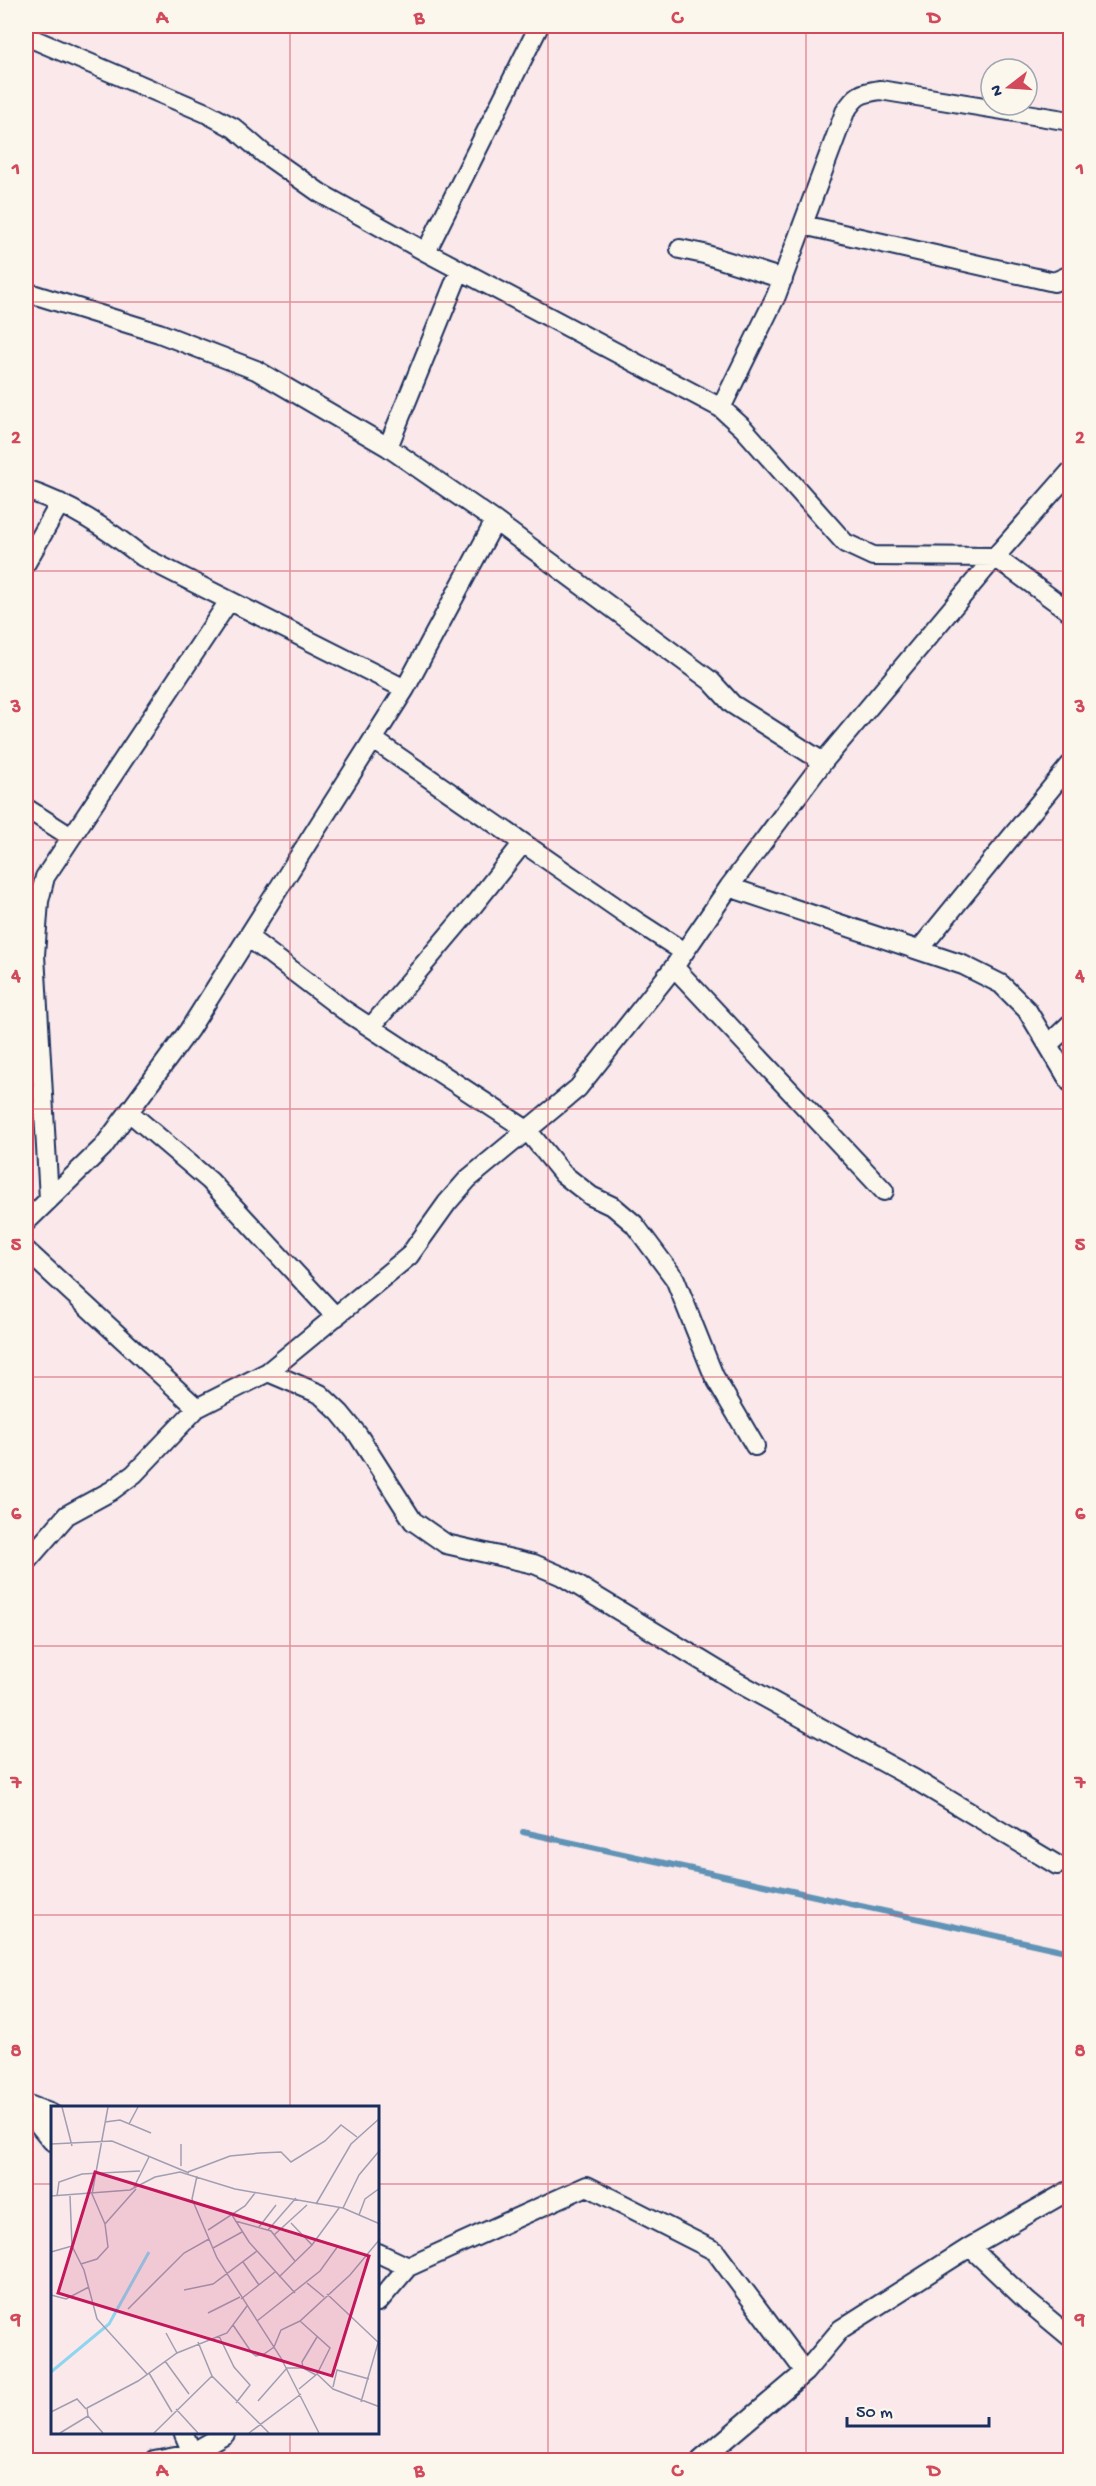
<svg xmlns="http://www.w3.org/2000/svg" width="1096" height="2486" viewBox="0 0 1096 2486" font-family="'Gochi Hand',sans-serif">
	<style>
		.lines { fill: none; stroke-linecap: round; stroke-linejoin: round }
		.stream { stroke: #6093b6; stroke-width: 6 }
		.minor-casing { stroke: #1b2f5e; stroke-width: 22 }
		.minor { stroke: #fbf7ec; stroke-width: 18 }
		.grid { fill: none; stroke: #d1495b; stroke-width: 1.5; stroke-opacity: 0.55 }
		.inset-river { fill: none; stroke: #8ed6f0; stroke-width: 3 }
		.inset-road { fill: none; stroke: #a19eb2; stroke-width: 1.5 }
		.view { fill: #c2185b; fill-opacity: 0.15; stroke: #c2185b; stroke-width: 3 }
		.inset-edge { fill: none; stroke: #1b2f5e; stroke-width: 3 }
		.neatline { fill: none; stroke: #d1495b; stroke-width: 2 }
		.grid-label { font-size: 20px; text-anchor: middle; font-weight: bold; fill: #d1495b }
	</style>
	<rect width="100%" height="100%" fill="#fae8ea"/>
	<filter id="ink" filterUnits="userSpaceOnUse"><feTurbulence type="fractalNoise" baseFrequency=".0167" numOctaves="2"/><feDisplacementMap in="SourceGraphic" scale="12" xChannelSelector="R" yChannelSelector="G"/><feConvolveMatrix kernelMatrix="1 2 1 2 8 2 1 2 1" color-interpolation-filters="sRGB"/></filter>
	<g filter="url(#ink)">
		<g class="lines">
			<path class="stream" d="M 523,1832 L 1070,1952"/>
			<g class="minor-casing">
				<path id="minor" d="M 26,36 L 206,113 L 234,128 L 263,153 L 320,193 L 426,252 L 721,408 L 743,428 L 845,543 L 873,556 L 995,557 L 1070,612
					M 803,225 L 1054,282 L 1070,275
					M 680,249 L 704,254 L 783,279
					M 426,252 L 539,26
					M 26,292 L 159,333 L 256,370 L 388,447 L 495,521 L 711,681 L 732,704 L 823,762
					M 721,408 L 776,296 L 845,112 C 856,95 860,93 880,90 L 1070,121
					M 388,447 L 460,270
					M 26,490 C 70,504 107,529 143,557 L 405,689
					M 26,563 L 60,503
					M 374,740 L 636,921 L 684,952
					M 26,808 L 71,837
					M 729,887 L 963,965 L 1001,984 L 1027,1010 L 1070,1082
					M 248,937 L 344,1010 L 527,1130 L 563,1174 L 591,1196 L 614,1207 L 634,1224 L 675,1279 L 714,1376 L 755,1446
					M 919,950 L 1070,765
					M 674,967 L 884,1191
					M 371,1027 L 473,906 L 523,843
					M 1048,1045 L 1070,1024
					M 129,1112 L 210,1181 L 336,1317
					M 49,1199 L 35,955 L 39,901 L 45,877 L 229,601
					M 26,1222 L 103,1147 L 189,1030 L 405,689 L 495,521
					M 26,1250 L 197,1408
					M 268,1372 L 320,1394 L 340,1413 L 358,1435 L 413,1521 L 446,1544 L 534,1564 L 562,1576 L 737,1682 L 914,1779 L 1057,1865
					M 26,1562 L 67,1515 L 111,1491 L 134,1474 L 197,1408 L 268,1372 L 409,1256 L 447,1203 L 468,1179 L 578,1088 L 674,967 L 729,887 L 823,762 L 995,557 L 1070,472
					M 26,2104 L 52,2114
					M 26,2109 L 52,2141
					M 970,2247 L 1028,2302 L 1070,2337
					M 378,2253 L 408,2267 L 587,2186 L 715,2251 L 805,2372
					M 378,2302 L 408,2267
					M 184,2434 L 195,2460
					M 154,2460 L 191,2453 L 225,2434
					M 701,2460 L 805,2372 L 841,2329 L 970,2247 L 1070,2190"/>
			</g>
			<use href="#minor" class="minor"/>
		</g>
	</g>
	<path class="grid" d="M 290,26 L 290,2108M 548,26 L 548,2460M 806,26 L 806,2460M 26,302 L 1070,302M 26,571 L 1070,571M 26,840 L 1070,840M 26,1109 L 1070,1109M 26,1377 L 1070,1377M 26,1646 L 1070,1646M 26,1915 L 1070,1915M 26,2184 L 52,2184M 378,2184 L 1070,2184M 290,2434 L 290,2460"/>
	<g transform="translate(51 2106)">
		<rect width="328" height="328" fill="#fae8ea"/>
		<path class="inset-river" d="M 0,266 L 58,218 L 98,146"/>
		<path class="inset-road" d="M 11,1 L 21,40M 54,16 L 69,14 L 100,27M 78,18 L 87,1M 0,38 L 61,35 L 138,67M 130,38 L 130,60M 137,66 L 179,50 L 209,47 L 230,46 L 240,56 L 274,35 L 290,19 L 306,31M 146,70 L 141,93 L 166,152 L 230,252 L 268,327M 83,81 L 98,51M 0,90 L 79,84 L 104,71 L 129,66 L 184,83 L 292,102 L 329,118M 6,90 L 8,76 L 31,68 L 89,65M 19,90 L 21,140 L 33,164 L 46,213 L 96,268M 265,98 L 300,38 L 329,12M 292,102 L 308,69 L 329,44M 181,109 L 198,136 L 244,187M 308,109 L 314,93 L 329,82M 184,115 L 220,125 L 244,155M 240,117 L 261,139M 54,118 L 41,88 L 57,1M 208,121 L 225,99M 157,124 L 194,100 L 204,87M 217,124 L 245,92M 223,129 L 256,99M 162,142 L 191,126M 0,146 L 21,140M 192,156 L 208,179M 30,158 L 46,153 L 57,141 L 54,118 L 85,83M 228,171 L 261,139 L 288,102M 256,177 L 273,191M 133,184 L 162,178 L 206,145M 276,188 L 329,238M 0,189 L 15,193 L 38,181M 190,193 L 224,166M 77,203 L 133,147 L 158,133M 157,207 L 189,191M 206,215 L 269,165 L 287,140M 182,219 L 201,247 L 205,250 L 213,248 L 223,241 L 230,224 L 249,215 L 299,169 L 329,133M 115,227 L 126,247M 168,230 L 183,261 L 199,279 L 185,297M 147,236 L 161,270 L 218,327M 114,255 L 138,288M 98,267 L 121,306M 266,268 L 282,283 L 329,301M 265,269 L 252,262 L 251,256 L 266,231M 282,281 L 286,264 L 318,273M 248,283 L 266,268 L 279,242 L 249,215M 207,295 L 236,262 L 252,262M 310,296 L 327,237M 125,303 L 147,327M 0,306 L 26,293 L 35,303M 9,327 L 37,310M 52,327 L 37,310 L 36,302 L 87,275 L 126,247 L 176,227 L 196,200M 103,327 L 161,270M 198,327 L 250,288"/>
		<path class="view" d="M 44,66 L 318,150 L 281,270 L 7,187 Z"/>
		<rect width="328" height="328" class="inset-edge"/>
	</g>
	<rect width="1096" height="2486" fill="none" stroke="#fbf7ec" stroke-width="66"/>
	<g transform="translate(1009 87) rotate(253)"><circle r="28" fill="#fbf7ec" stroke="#a1a7b3" stroke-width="1.5"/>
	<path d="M0-4.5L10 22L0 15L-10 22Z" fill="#d1495b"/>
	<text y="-9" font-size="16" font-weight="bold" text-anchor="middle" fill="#1b2f5e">N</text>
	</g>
	<path d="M847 2417v9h142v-9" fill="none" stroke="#1b2f5e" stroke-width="3"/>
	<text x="856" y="2417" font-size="18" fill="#1b2f5e" stroke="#fbf7ec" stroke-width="4.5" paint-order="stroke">50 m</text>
	<rect x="33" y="33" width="1030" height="2420" class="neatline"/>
	<g class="grid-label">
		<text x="162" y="23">A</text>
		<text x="419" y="23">B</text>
		<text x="677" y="23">C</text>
		<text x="934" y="23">D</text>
		<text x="16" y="174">1</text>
		<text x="1080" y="174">1</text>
		<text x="16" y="443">2</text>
		<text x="1080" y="443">2</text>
		<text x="16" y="712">3</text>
		<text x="1080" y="712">3</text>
		<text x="16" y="981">4</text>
		<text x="1080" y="981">4</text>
		<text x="16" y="1250">5</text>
		<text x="1080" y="1250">5</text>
		<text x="16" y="1519">6</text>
		<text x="1080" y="1519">6</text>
		<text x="16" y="1788">7</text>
		<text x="1080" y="1788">7</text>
		<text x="16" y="2056">8</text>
		<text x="1080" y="2056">8</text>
		<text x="16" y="2325">9</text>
		<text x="1080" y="2325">9</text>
		<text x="162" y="2476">A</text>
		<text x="419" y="2476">B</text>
		<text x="677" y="2476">C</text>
		<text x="934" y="2476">D</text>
	</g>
</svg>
